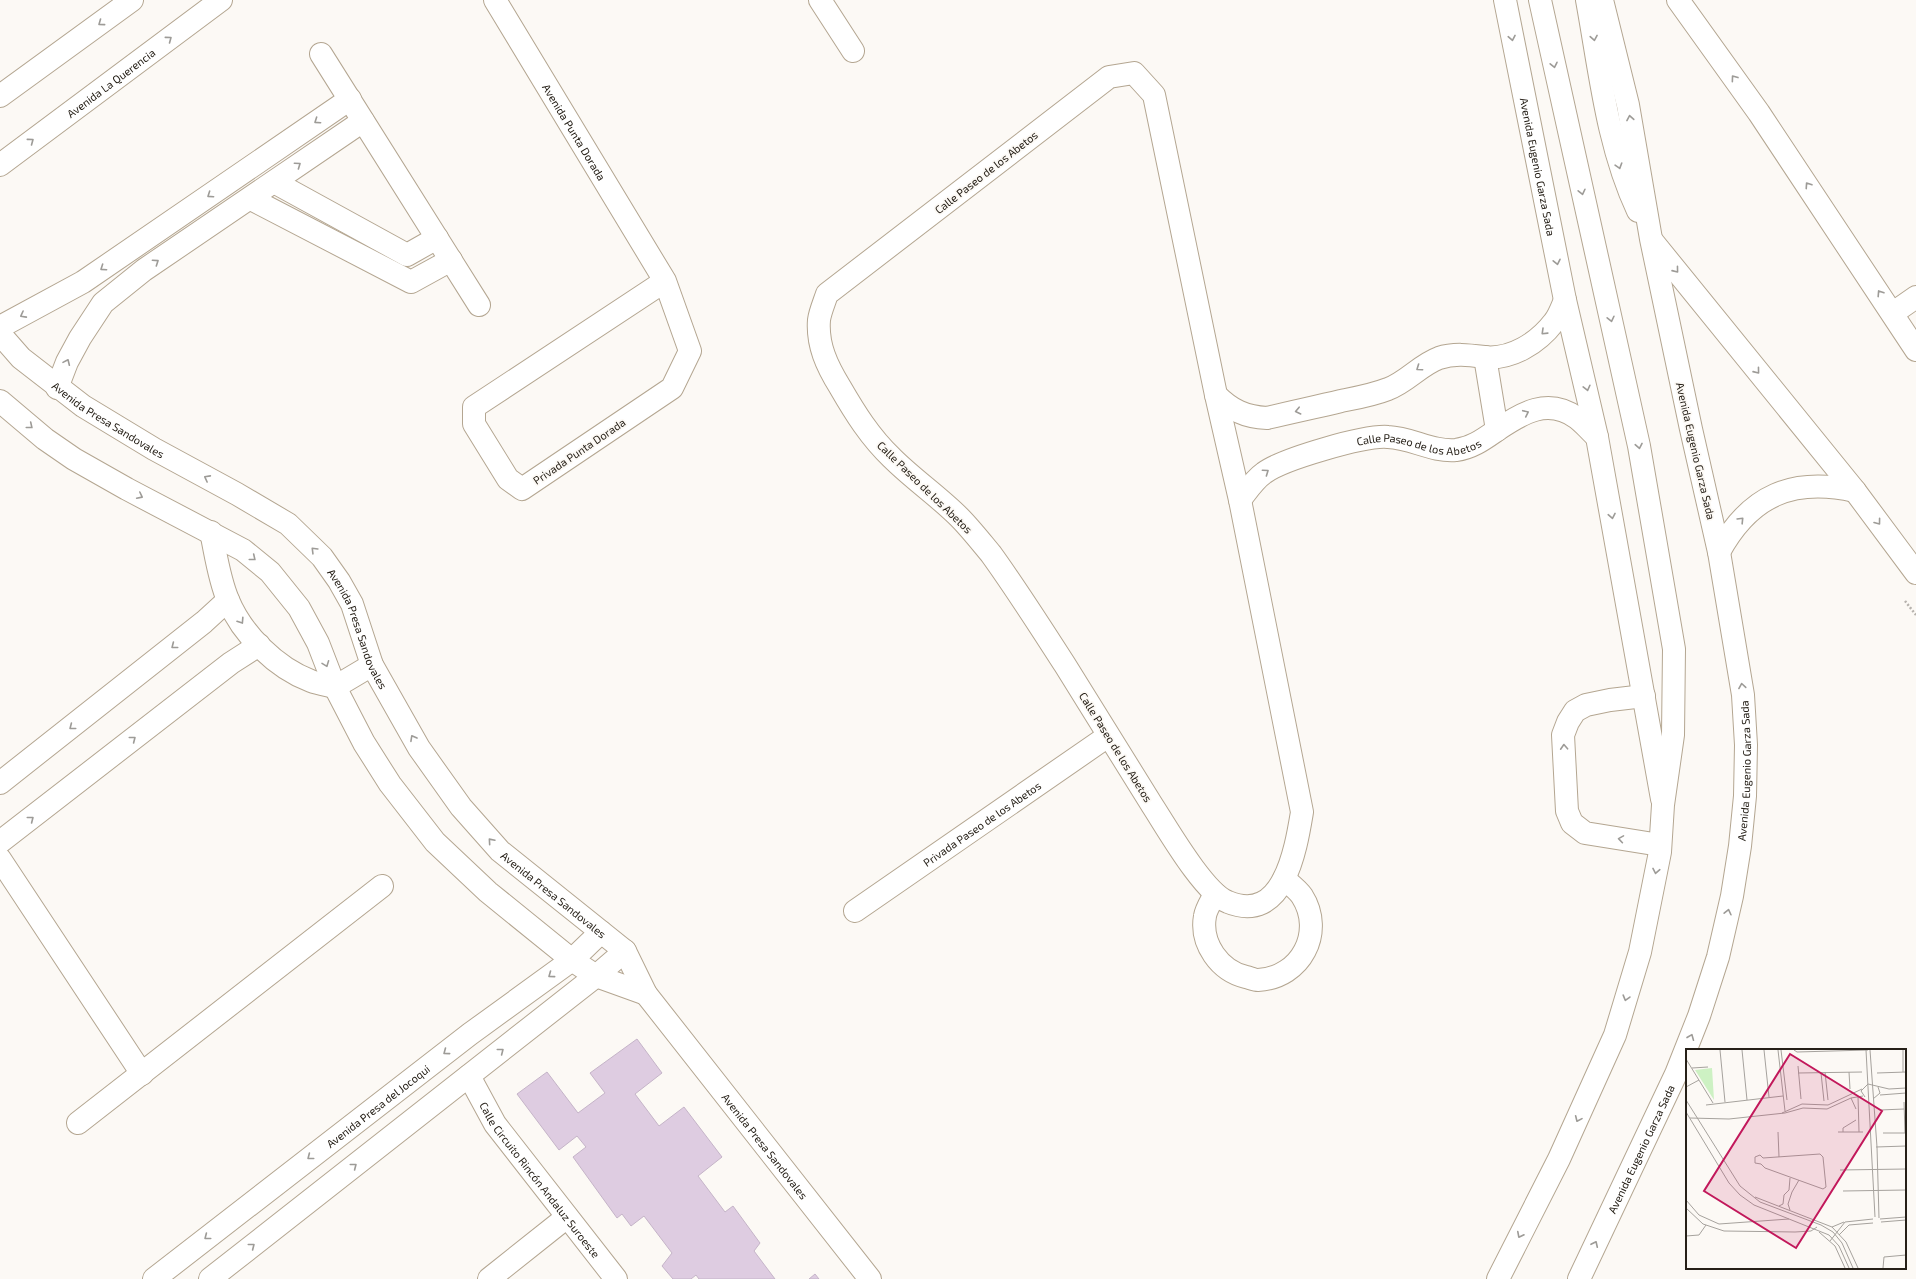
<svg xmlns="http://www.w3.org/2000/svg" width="1916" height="1279" viewBox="0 0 1916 1279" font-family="'Exo 2',sans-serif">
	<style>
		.building { fill: #decce1; stroke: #c5b4c8 }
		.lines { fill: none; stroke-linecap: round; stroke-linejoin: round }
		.minor-casing { stroke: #b4a691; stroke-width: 24 }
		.major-casing { stroke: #b4a691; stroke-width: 24 }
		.path { stroke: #b6b2ad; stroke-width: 2.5; stroke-dasharray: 2 2; stroke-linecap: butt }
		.minor { stroke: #fff; stroke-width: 22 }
		.major { stroke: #fff; stroke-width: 22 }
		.oneway { stroke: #9d9b97 }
		.labels { text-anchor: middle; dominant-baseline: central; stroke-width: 3.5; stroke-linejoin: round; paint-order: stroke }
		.street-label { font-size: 11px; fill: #262018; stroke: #fcf9f5 }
		.inset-road { fill: none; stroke: #a6a29d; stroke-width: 1 }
		.view { fill: #c2185b; fill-opacity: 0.15; stroke: #c2185b; stroke-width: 2 }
		.inset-edge { fill: none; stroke: #262018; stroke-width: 2 }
	</style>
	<rect width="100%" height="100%" fill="#fcf9f5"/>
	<path class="building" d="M 637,1039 L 662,1073 L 635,1094 L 659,1126 L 684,1107 L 722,1157 L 698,1176 L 725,1212 L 733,1206 L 760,1243 L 754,1251 L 775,1279 L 699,1279 L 696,1275 L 691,1279 L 673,1279 L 662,1266 L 672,1253 L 644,1216 L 631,1226 L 622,1214 L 617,1218 L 573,1157 L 586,1147 L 577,1136 L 559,1150 L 517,1094 L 547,1072 L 578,1113 L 605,1093 L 590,1073 Z
		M 815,1274 L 819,1279 L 809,1279 Z"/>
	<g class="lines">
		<g class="minor-casing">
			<g id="minor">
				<path id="s1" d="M 495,0 L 665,281 L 690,351 L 672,388 L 522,489 L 508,479 L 474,424 L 474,407 L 665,281"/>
				<path d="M 820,0 L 853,51"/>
				<path id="s2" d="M 1505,0 L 1565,300 L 1597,437 L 1662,799"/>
				<path d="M 321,54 L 479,305"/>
				<path d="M 1134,73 L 1154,95 L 1216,395 L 1240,500 L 1302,812 C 1296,848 1284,925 1228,902 C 1204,893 1167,828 1152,805 C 1123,759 1094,712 1065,665 C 1041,628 1017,590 991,554 C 981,542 970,528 959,517 C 938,496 913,479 892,458 C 870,437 855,413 840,387 C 827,366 817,345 819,320 C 820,312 824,303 827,294 L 1109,77 Z"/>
				<path d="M 0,96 L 132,0"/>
				<path id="s3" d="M 0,165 L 221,0"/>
				<path d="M 274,182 L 407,255 L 437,238"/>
				<path d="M 251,199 L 411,282 L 451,260"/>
				<path d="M 1893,313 L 1916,297"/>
				<path d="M 0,327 L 83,282 L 350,99"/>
				<path id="s4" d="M 0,334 L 21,358 L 83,406 L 154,449 L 237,494 L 288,524 L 322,557 L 339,581 L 352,604 L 372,665 L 419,748 L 461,807 L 500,851 L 625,951 L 646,994 L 870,1279"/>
				<path d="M 1485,357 L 1497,430"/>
				<path d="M 57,388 L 67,362 L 80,338 L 103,303 L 144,270 L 363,121"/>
				<path d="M 1216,395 C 1231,410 1245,417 1267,418 C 1292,412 1316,407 1341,401 C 1356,398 1373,395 1388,389 C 1407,382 1420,365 1439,358 C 1454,353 1469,355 1484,357 C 1511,360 1538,343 1554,322 C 1559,316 1562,307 1565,300"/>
				<path d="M 0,401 L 45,439 L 74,459 L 127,489 L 243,550 L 270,572 L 299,608 L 318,643 L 335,687 L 364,743 L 390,784 L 435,842 L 488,892 L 572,960 L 596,976 L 646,994"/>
				<path id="s5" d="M 1240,500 C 1247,491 1254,480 1264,473 C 1283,459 1365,435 1388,437 C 1412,438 1432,452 1456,450 C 1472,448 1484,439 1497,430 C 1522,413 1548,397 1577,418 C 1584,423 1590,431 1597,437"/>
				<path d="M 211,532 C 216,555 219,579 228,600 C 242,634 276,668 311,681 C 319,684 327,685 335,687 L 372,665"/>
				<path d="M 1644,696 L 1610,700 L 1586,705 L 1575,711 L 1568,722 L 1563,735 L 1567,811 L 1572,823 L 1585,833 L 1660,845"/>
				<path d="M 0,783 L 204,622 L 228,600"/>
				<path d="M 0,842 L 231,663 L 259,645"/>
				<path d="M 0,859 L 142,1074"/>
				<path d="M 1215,894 C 1212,900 1206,909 1205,916 C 1200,944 1220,971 1246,977 C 1250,978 1255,980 1258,980 C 1301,978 1325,932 1302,896 C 1298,890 1290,884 1284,879"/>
				<path id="s6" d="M 855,911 L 1108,736"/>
				<path id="s7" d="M 469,1076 L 495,1124 L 616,1279"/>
				<path d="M 78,1123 L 382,886"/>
				<path id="s8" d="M 154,1279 L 470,1034 L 572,960 L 601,932"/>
				<path d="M 210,1279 L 596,976 L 625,951"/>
				<path d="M 489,1279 L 567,1217"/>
			</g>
		</g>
		<g class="major-casing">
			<g id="major">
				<path d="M 1587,0 C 1600,71 1607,145 1638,211"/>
				<path d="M 1678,0 L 1759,113 L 1916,350"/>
				<path d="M 1653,242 L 1855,491 L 1916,573"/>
				<path d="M 1719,552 C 1750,495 1793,477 1855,491"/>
				<path d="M 1498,1279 L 1559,1159 L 1615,1035 L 1640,952 L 1660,852 L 1663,805 L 1673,735 L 1674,649 L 1639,446 L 1540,0"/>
				<path id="s9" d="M 1579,1279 L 1676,1074 L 1699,1016 L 1718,957 L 1732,896 L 1740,846 L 1745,796 L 1746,745 L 1743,695 L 1719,552 L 1691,429 L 1651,239 L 1628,105 L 1602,0"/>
			</g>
		</g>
		<path class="path" d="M 1905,601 L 1916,615"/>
		<use href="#minor" class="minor"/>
		<use href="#major" class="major"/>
	</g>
	<defs><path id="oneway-chevron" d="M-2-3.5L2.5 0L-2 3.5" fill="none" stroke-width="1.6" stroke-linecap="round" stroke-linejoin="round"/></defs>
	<g class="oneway">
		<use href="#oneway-chevron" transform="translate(101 23) rotate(144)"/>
		<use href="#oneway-chevron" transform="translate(1512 38) rotate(79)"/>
		<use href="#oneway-chevron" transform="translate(1594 38) rotate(80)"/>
		<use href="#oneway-chevron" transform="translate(169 39) rotate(-37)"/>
		<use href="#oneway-chevron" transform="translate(1554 65) rotate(78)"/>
		<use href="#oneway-chevron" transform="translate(1734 78) rotate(-126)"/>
		<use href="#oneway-chevron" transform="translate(1630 118) rotate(-100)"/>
		<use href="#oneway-chevron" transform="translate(317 121) rotate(146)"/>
		<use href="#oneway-chevron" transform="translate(31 141) rotate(-37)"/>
		<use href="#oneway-chevron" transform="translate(298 165) rotate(-35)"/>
		<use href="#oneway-chevron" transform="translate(1619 166) rotate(73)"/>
		<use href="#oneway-chevron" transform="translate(1808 185) rotate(-124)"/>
		<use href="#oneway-chevron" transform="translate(1582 192) rotate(77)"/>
		<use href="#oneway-chevron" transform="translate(210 195) rotate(146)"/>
		<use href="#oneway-chevron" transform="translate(156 262) rotate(-34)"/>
		<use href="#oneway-chevron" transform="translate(1557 262) rotate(78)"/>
		<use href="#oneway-chevron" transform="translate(103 268) rotate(146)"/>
		<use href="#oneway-chevron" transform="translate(1676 270) rotate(51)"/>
		<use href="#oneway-chevron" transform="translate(1880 293) rotate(-123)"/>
		<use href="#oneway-chevron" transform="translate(23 315) rotate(152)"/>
		<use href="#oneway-chevron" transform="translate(1611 319) rotate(77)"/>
		<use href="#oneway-chevron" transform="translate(1544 332) rotate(136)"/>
		<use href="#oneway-chevron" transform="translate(67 362) rotate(-66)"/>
		<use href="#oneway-chevron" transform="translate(1419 368) rotate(145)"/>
		<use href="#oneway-chevron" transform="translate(1757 371) rotate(51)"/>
		<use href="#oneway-chevron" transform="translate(1587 388) rotate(76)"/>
		<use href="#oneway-chevron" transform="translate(1298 411) rotate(167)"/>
		<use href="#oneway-chevron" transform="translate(1526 413) rotate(-25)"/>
		<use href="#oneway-chevron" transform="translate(30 426) rotate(39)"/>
		<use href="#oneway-chevron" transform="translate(1639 446) rotate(79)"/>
		<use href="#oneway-chevron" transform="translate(1266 472) rotate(-35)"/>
		<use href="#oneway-chevron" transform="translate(207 478) rotate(-152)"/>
		<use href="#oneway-chevron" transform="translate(140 496) rotate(27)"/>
		<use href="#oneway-chevron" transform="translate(1612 516) rotate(79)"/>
		<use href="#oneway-chevron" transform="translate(1741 520) rotate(-46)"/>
		<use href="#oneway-chevron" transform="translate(1878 522) rotate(53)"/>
		<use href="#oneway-chevron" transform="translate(314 550) rotate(-135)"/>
		<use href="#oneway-chevron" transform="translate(253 558) rotate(39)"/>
		<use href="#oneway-chevron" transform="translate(241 621) rotate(57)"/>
		<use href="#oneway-chevron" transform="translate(174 646) rotate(142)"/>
		<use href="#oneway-chevron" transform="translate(326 664) rotate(69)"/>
		<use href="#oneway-chevron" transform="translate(1742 686) rotate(-99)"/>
		<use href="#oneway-chevron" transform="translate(72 727) rotate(142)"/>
		<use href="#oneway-chevron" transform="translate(413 738) rotate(-119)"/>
		<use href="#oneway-chevron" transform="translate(133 739) rotate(-38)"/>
		<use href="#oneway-chevron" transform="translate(1564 747) rotate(-93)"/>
		<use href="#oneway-chevron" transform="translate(31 819) rotate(-38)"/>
		<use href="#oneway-chevron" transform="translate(1621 839) rotate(-171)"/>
		<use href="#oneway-chevron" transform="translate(491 841) rotate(-131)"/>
		<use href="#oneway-chevron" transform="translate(1656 871) rotate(101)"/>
		<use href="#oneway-chevron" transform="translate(1728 912) rotate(-77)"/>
		<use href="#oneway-chevron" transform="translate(551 975) rotate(144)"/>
		<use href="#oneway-chevron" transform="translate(1626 998) rotate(106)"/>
		<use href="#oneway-chevron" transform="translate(1691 1037) rotate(-68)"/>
		<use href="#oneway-chevron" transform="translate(501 1051) rotate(-38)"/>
		<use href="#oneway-chevron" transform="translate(446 1052) rotate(143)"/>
		<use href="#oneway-chevron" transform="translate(1578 1119) rotate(114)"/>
		<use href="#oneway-chevron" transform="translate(310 1157) rotate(142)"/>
		<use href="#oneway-chevron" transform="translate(354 1166) rotate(-38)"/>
		<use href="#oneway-chevron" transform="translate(1520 1235) rotate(117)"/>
		<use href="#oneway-chevron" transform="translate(207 1237) rotate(142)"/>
		<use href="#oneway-chevron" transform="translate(1595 1244) rotate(-65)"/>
		<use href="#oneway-chevron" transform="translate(252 1246) rotate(-38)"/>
	</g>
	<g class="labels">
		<g class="street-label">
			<text stroke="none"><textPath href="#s3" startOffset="138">Avenida La Querencia</textPath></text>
			<text stroke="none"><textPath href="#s1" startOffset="154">Avenida Punta Dorada</textPath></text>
			<text stroke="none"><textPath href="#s2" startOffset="170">Avenida Eugenio Garza Sada</textPath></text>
			<text transform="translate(986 172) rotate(-38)">Calle Paseo de los Abetos</text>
			<text stroke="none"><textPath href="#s4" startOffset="139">Avenida Presa Sandovales</textPath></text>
			<text stroke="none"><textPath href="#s5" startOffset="198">Calle Paseo de los Abetos</textPath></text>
			<text transform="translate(579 451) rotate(-34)">Privada Punta Dorada</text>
			<text transform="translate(1696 451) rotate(77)">Avenida Eugenio Garza Sada</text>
			<text transform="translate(925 487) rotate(44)">Calle Paseo de los Abetos</text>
			<text stroke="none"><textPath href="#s4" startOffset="475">Avenida Presa Sandovales</textPath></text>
			<text transform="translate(1116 747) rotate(58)">Calle Paseo de los Abetos</text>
			<text stroke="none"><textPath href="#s9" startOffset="540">Avenida Eugenio Garza Sada</textPath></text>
			<text stroke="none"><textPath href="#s6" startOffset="154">Privada Paseo de los Abetos</textPath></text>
			<text stroke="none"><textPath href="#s4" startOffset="810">Avenida Presa Sandovales</textPath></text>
			<text stroke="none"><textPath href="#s8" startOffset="283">Avenida Presa del Jocoqui</textPath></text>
			<text stroke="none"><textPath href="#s4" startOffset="1142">Avenida Presa Sandovales</textPath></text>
			<text stroke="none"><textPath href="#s9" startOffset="144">Avenida Eugenio Garza Sada</textPath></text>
			<text stroke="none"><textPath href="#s7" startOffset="126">Calle Circuito Rincón Andaluz Suroeste</textPath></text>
		</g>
	</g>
	<g transform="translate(1686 1049)">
		<rect width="220" height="220" fill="#fcf9f5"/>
		<path d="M 26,19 L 28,51 L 9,21 Z" fill="#cdf1c3"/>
		<path class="inset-road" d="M 34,1 L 39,53M 56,1 L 61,51M 78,1 L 83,48M 92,1 L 99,62M 95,1 L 101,51M 108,1 L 111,3 L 182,1M 180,1 L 189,168M 184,1 L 191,98 L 193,169M 217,1 L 217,23M 0,10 L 27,54M 112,17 L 115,50M 6,19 L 22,18M 139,23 L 142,51M 163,23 L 164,40M 112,24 L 176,23M 135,24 L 138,52M 191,24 L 220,23M 0,38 L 13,31M 194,46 L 220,44M 172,47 L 173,83M 179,48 L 175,42 L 182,35 L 203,40 L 220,39M 165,49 L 170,60M 187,50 L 194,44 L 192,38M 0,51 L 54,137 L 74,153 L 135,176 L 147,183 L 156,194 L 167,219M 218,53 L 219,84M 20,56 L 97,47M 194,61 L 218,60M 0,63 L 43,134 L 54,146 L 68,156 L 143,186 L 153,197 L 163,219M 96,64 L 116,55 L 142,56 L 176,40M 4,69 L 43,70 L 99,64 L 117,59 L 141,60 L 165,49 L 177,47M 92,83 L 93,108M 152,83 L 177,83M 157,83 L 157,79 L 170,71M 197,84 L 220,84M 190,98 L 220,97M 75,115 L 79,119 L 137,140 L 140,138 L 137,108 L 134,105 L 77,109M 75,115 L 69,114 L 69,108 L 74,106 L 77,109M 154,121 L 220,120M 157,142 L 220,141M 69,148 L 146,178 L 160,193 L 172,219M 0,151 L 13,166 L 33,175 L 103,170M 93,157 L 97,155 L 98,146 L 103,141 L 104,129M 0,159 L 17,175 L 38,182 L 109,183 L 125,182 L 131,178M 104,161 L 102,155 L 106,143 L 113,131M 194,170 L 220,168M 195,173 L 220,171M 146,178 L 158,173M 133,183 L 149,197 L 159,219M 153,186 L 163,176 L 187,174M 0,187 L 13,186 L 20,176M 144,192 L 159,173 L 187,170M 197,219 L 198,208 L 220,206"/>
		<path class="view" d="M 104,5 L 196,62 L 110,199 L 18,142 Z"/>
		<rect width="220" height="220" class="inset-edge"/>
	</g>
</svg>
